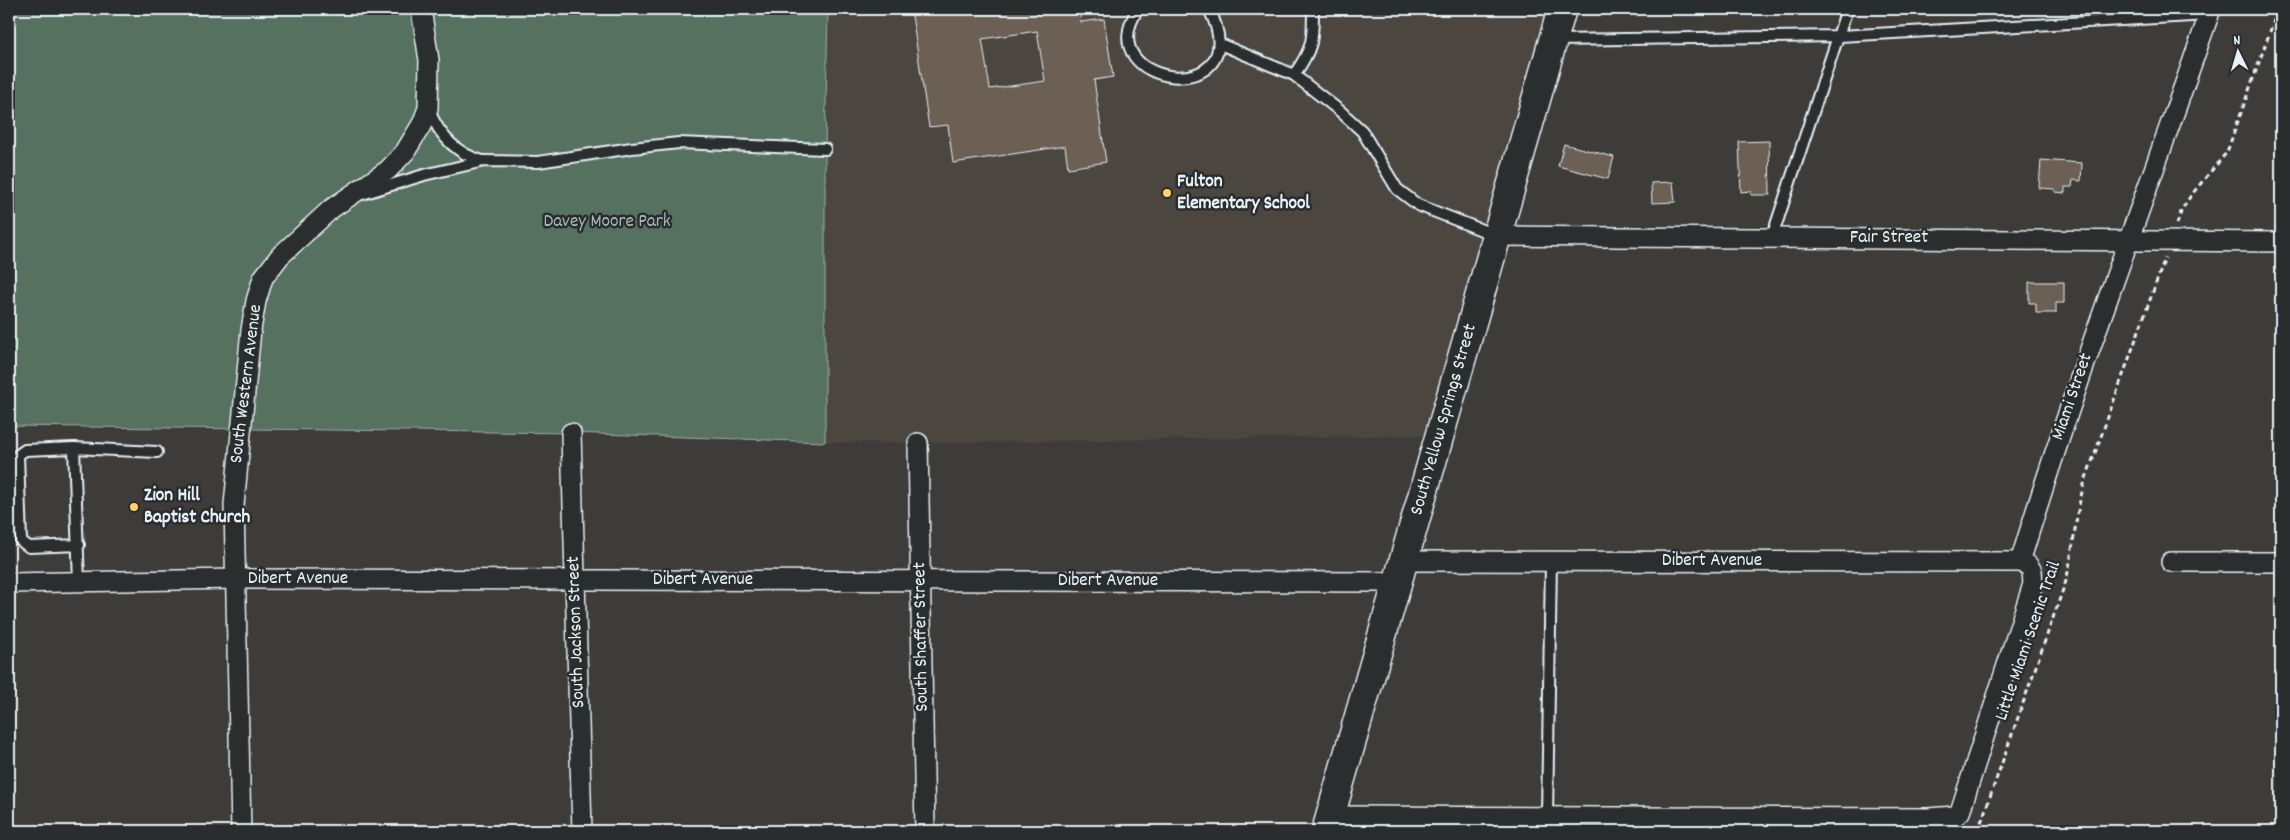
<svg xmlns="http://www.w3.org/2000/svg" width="2290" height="840" viewBox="0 0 2290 840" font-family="Dekko,sans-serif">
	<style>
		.built { fill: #4c4640 }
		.green { fill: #567160; stroke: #9fb1ac }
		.building { fill: #6c5f52; stroke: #e8f1f8; fill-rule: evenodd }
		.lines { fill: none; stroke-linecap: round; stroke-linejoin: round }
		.service-casing { stroke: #e8f1f8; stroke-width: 14 }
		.minor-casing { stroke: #e8f1f8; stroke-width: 22 }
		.secondary-casing { stroke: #e8f1f8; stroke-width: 31 }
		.path { stroke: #e8f1f8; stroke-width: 3; stroke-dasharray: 5 4; stroke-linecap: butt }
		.service { stroke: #2a2d2e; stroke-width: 10 }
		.minor { stroke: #2a2d2e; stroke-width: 19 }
		.secondary { stroke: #2a2d2e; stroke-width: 28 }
		.poi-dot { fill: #ffd166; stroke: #2a2d2e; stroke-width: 2 }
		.labels { text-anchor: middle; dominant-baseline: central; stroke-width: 5; stroke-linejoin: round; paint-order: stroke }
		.poi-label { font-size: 19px; font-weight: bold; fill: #e8f1f8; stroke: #2a2d2e; text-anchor: start }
		.park-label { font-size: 19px; fill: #a6b7b4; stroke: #2a2d2e }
		.street-label { font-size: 19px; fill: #e8f1f8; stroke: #2a2d2e }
	</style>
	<rect width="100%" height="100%" fill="#3e3c39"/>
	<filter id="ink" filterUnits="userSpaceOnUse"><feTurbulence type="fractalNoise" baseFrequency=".02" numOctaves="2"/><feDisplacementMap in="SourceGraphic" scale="10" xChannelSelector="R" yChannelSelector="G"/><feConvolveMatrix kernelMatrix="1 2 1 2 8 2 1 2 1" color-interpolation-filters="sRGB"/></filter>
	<g filter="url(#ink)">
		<path class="built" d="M 828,9 L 1562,9 L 1441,435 L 918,443 L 825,442 L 825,149 Z"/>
		<path class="green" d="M 9,9 L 828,9 L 825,149 L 825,442 L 571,433 L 9,426 Z"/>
		<path class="building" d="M 911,9 L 1079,9 L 1081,22 L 1104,19 L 1113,77 L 1094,80 L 1106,162 L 1068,168 L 1065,146 L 953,163 L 948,125 L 929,127 ZM 1037,31 L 1045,81 L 990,89 L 982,39 Z
			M 1769,141 L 1770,195 L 1751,195 L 1751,191 L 1741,192 L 1739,142 Z
			M 1564,144 L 1614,157 L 1608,179 L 1558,166 Z
			M 2041,160 L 2082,163 L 2081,181 L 2073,180 L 2072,187 L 2065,187 L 2065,193 L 2055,192 L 2055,189 L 2039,188 Z
			M 1673,182 L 1675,202 L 1652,203 L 1651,183 Z
			M 2029,282 L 2064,282 L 2064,303 L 2056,303 L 2056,313 L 2036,313 L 2036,303 L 2029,303 Z"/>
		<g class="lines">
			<g class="service-casing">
				<path id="service" d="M 1138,9 C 1086,88 1260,110 1209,9
					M 1556,40 L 1840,36 L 2209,15
					M 1220,44 L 1294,75 L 1340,111 L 1362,131 L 1397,189 L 1418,205 L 1497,236
					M 1294,75 C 1313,48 1313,41 1313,9
					M 429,110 C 439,135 456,154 483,161
					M 362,194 L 424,175 L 484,161 L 538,162 L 632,148 L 679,143 L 825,149
					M 1772,237 L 1847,9
					M 74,448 L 25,450 L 18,455 L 21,541 L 29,547 L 79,545
					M 79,582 L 74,448 L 157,452
					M 1547,816 L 1551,561"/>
			</g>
			<g class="minor-casing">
				<path id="minor" d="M 1497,236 L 2281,242
					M 571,433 L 582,831
					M 918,443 L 925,831
					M 2020,562 C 2077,375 2147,193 2211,9
					M 2171,562 L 2281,562
					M 9,583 L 235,579 L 1398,582
					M 1330,816 L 1928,818 L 1955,816 L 1960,812 L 2033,584 L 2032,571 L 2028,565 L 2020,562 L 1404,561
					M 241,831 L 234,505 L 251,330 L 256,301 L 263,278 L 280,256 L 331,209 L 388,170 L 405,152 L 422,124 L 428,108 L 429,60 L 421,9"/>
			</g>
			<g class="secondary-casing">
				<g id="secondary">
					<path id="s1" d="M 1326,831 L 1562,9"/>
				</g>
			</g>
			<path class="path" d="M 2177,224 L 2182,209 L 2192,194 L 2227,152 L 2278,9
				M 1978,831 L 2066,581 C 2074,548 2075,514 2085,481 L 2165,258"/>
			<use href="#service" class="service"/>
			<use href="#minor" class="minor"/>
			<use href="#secondary" class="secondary"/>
		</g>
	</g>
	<g class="poi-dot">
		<circle cx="1167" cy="193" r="5"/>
		<circle cx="134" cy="507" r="5"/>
	</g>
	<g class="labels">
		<g class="poi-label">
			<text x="1177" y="182">Fulton<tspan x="1177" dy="22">Elementary School</tspan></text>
			<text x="144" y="496">Zion Hill<tspan x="144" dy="22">Baptist Church</tspan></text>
		</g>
		<g class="park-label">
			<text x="607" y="222">Davey Moore Park</text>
		</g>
		<g class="street-label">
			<text x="1889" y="238">Fair Street</text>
			<text transform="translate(247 384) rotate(-83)">South Western Avenue</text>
			<text transform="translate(2073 397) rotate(-71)">Miami Street</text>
			<text stroke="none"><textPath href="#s1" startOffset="428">South Yellow Springs Street</textPath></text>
			<text x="1712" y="561">Dibert Avenue</text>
			<text x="298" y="579">Dibert Avenue</text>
			<text x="703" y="580">Dibert Avenue</text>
			<text x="1108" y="581">Dibert Avenue</text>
			<text transform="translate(577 632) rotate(-92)">South Jackson Street</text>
			<text transform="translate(922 637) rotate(-91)">South Shaffer Street</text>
			<text transform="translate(2029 641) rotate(-71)">Little Miami Scenic Trail</text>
		</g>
	</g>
	<rect width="2290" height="840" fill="none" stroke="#2a2d2e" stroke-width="30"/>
	<rect x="15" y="15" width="2260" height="810" fill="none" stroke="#e8f1f8" stroke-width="2" filter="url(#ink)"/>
	<g transform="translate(2238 52) rotate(355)" stroke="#2a2d2e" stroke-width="4" paint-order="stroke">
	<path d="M0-4L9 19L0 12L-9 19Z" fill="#e8f1f8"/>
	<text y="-8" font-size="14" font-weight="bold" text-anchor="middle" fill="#e8f1f8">N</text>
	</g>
</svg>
